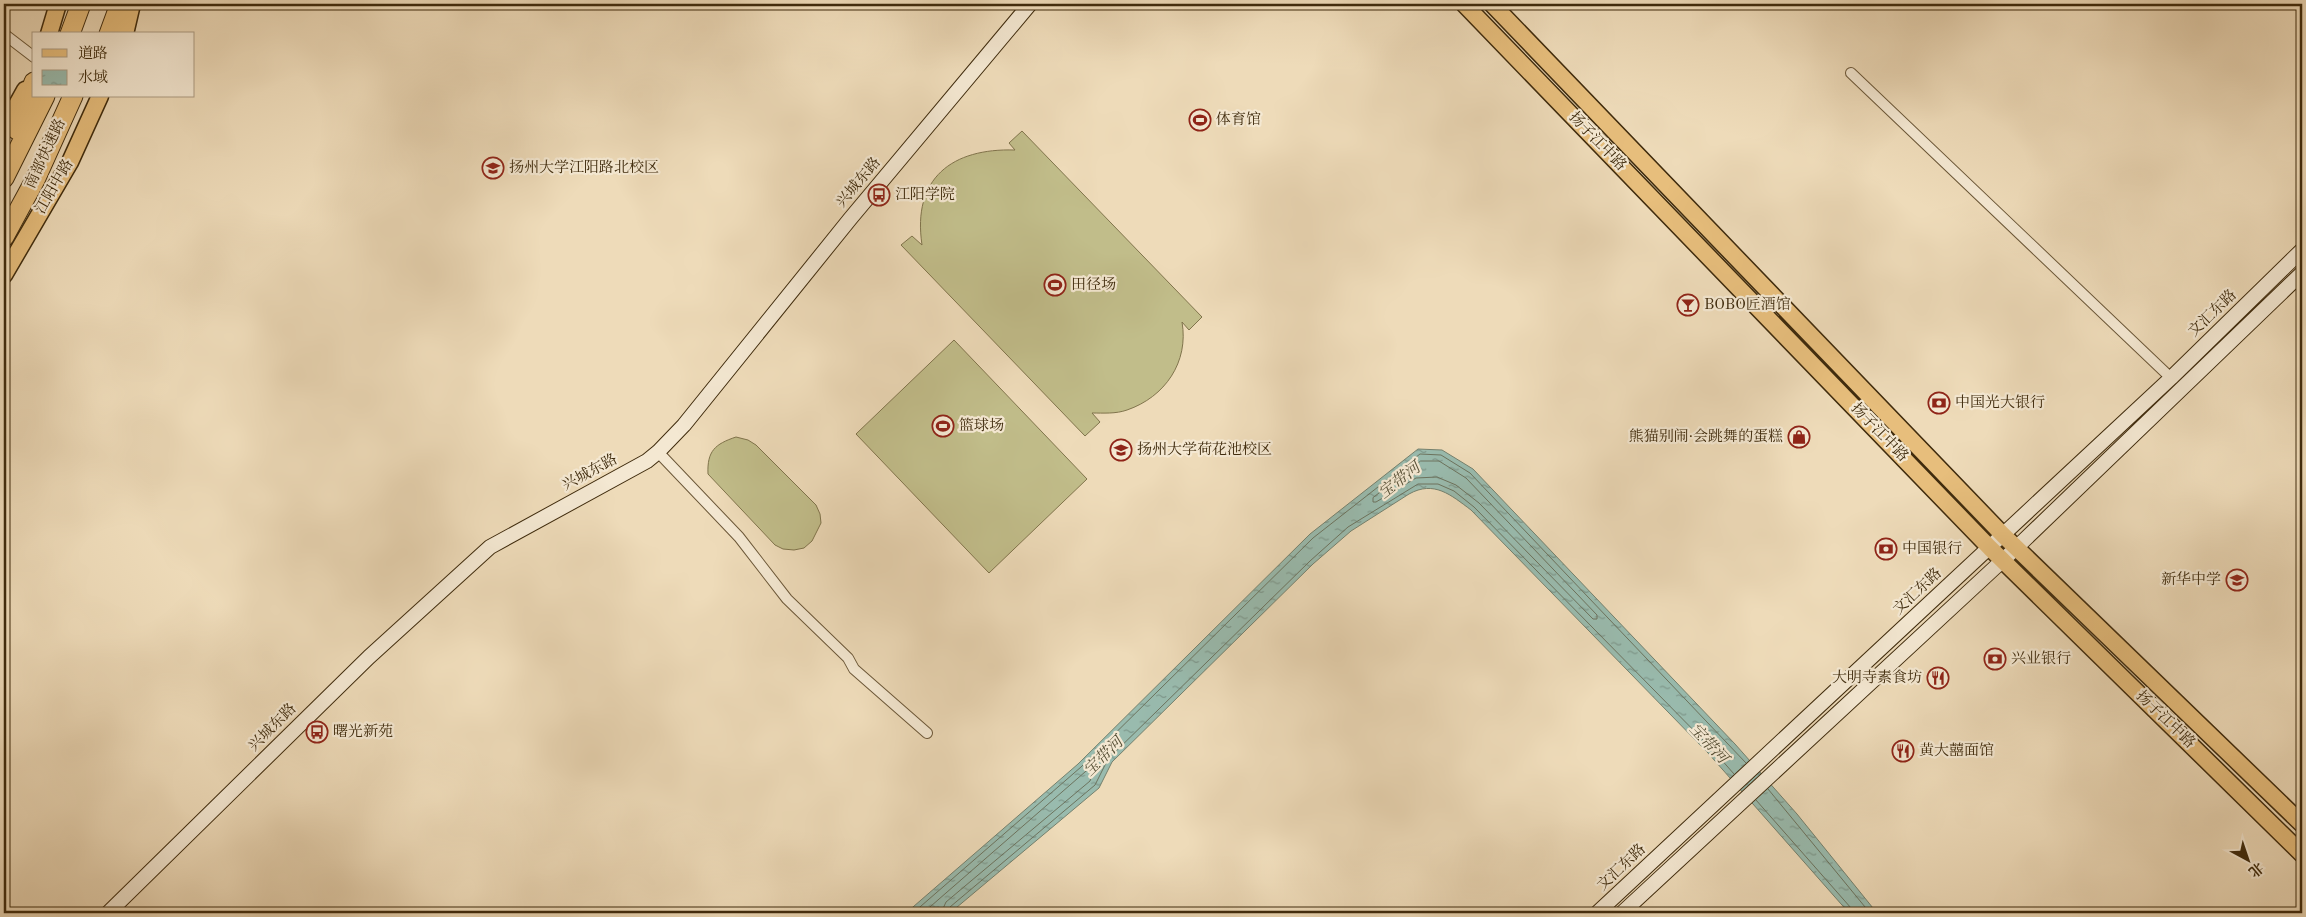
<svg xmlns="http://www.w3.org/2000/svg" width="2306" height="917" viewBox="0 0 2306 917" font-family="'Old Standard TT','Noto Serif SC',serif">
	<style>
		.garden { fill: #c1bd8a; stroke: #80744c }
		.water { fill: url(#water-ripples); stroke: #75816e }
		.lines { fill: none; stroke-linecap: round; stroke-linejoin: round }
		.shore { stroke: #6c735e; stroke-width: 1 }
		.street-casing { stroke: #6b5738; stroke-width: 12 }
		.secondary-casing { stroke: #3f2b0d; stroke-width: 16 }
		.primary-casing { stroke: #3f2b0d; stroke-width: 19 }
		.highway-casing { stroke: #3f2b0d; stroke-width: 21 }
		.street { stroke: #f4e8d2; stroke-width: 10 }
		.secondary { stroke: #f4e8d2; stroke-width: 14 }
		.primary { stroke: #e7be7c; stroke-width: 16 }
		.highway { stroke: #e7be7c; stroke-width: 19 }
		.labels { text-anchor: middle; dominant-baseline: central; stroke-width: 4.5; stroke-linejoin: round; paint-order: stroke }
		.poi-label { font-size: 15px; fill: #3f2b0d; stroke: #f4e8d2; text-anchor: start }
		.street-label { font-size: 15px; fill: #3f2b0d; stroke: #f4e8d2 }
		.water-label { font-size: 16px; font-style: italic; fill: #564f35; stroke: #f4e8d2 }
	</style>
	<defs>
		<pattern id="water-ripples" width="26" height="14" patternUnits="userSpaceOnUse" patternTransform="scale(1.25)"><rect width="26" height="14" fill="#99bbae"/><path d="M2 4q2-2 4 0t4 0M15 11q2-2 4 0t4 0" fill="none" stroke="#7e988c"/></pattern>
	</defs>
	<rect width="100%" height="100%" fill="#eedbb9"/>
	<filter id="stains"><feTurbulence type="fractalNoise" baseFrequency=".004" numOctaves="4"/><feColorMatrix values="0 0 0 0 .2 0 0 0 0 .09 0 0 0 0 .02 0 0 0 .5 -.17"/></filter>
	<radialGradient id="worn" r=".72"><stop offset=".6" stop-color="#630" stop-opacity="0"/><stop offset="1" stop-color="#630" stop-opacity=".3"/></radialGradient>
	<path class="garden" d="M 1022,131 L 1202,317 L 1189,330 L 1182,322 C 1189,362 1165,397 1127,410 C 1116,414 1103,413 1092,413 L 1100,422 L 1085,436 L 901,245 L 912,236 L 922,245 C 912,178 952,148 1015,150 L 1009,143 Z
		M 954,340 L 1087,479 L 989,573 L 856,434 Z
		M 736,437 L 748,440 L 756,445 L 816,505 L 820,514 L 821,523 L 812,541 L 804,548 L 794,550 L 783,549 L 775,545 L 708,474 C 707,451 715,444 736,437 Z"/>
	<path class="water" d="M 1418,449 L 1442,450 L 1473,469 L 1735,744 L 1797,814 L 1877,913 L 1849,913 L 1708,753 L 1471,510 C 1451,495 1434,480 1409,494 L 1351,531 L 1313,564 L 1112,762 L 1099,788 L 950,913 L 906,913 L 1078,764 L 1310,534 Z"/>
	<g class="lines">
		<path class="shore" d="M 1421,461 L 1439,461 L 1466,478 L 1597,615 L 1597,619 L 1593,619 L 1479,503 L 1456,485 L 1437,477 L 1416,478 L 1376,502 L 1373,502 L 1373,498 Z
			M 1768,789 L 1870,913
			M 1756,800 L 1851,908 L 1852,913
			M 913,913 L 1081,767 L 1313,538 L 1420,454 L 1441,455 L 1470,473 L 1746,763
			M 923,913 L 1093,765 L 1096,765 L 1090,781 L 946,902 L 941,913
			M 947,913 L 950,907 L 1095,785 L 1108,759 L 1310,561 L 1348,527 L 1418,484 L 1438,484 L 1454,491 L 1474,507 L 1712,749 L 1734,774"/>
		<g class="street-casing">
			<path id="street" d="M 4,34 L 34,57
				M 1851,73 L 2171,378
				M 658,452 L 739,537 L 787,599 L 848,658 L 854,669 L 927,733"/>
		</g>
		<g class="secondary-casing">
			<path id="secondary" d="M 108,913 L 369,657 L 490,547 L 647,461 L 658,452 L 684,425 L 850,219 L 1030,4
				M 1597,913 L 2171,378 L 2302,250
				M 1622,913 L 2016,548 L 2302,273"/>
		</g>
		<g class="primary-casing">
			<path id="primary" d="M 1464,4 L 1990,548 L 2302,854
				M 1492,4 L 2003,535 L 2302,824
				M 49,34 L 58,4
				M 125,34 L 132,4
				M 4,128 L 25,90
				M 4,275 L 70,162 L 100,96"/>
		</g>
		<g class="highway-casing">
			<path id="highway" d="M 70,34 L 81,4
				M 109,34 L 120,4
				M 17,130 L 34,82
				M 4,178 L 45,96
				M 4,237 L 35,180 L 73,96"/>
		</g>
		<use href="#street" class="street"/>
		<use href="#secondary" class="secondary"/>
		<use href="#primary" class="primary"/>
		<use href="#highway" class="highway"/>
	</g>
	<defs>
		<g id="stadium-ring" transform="scale(1.125)"><circle r="9.5" fill="#f4e8d2" stroke="#8f2418" stroke-width="1.5"/><path d="M0-5a6.5 5 0 1 0 0 10a6.5 5 0 1 0 0-10ZM-3.5-1.8h7v3.6h-7Z" fill="#8f2418"/></g>
		<g id="university-ring" transform="scale(1.125)"><circle r="9.5" fill="#f4e8d2" stroke="#8f2418" stroke-width="1.5"/><path d="M0-5L7-2L0 1L-7-2ZM-4 1L0 2.5L4 1V4Q0 6-4 4Z" fill="#8f2418"/></g>
		<g id="bus-ring" transform="scale(1.125)"><circle r="9.5" fill="#f4e8d2" stroke="#8f2418" stroke-width="1.5"/><path d="M-5-6H5V4H4V6H2V4H-2V6H-4V4H-5ZM-3.5-4V0h7V-4ZM-3.5 1.2v1.5H-2V1.2ZM2 1.2v1.5H3.5V1.2Z" fill="#8f2418"/></g>
		<g id="bar-ring" transform="scale(1.125)"><circle r="9.5" fill="#f4e8d2" stroke="#8f2418" stroke-width="1.5"/><path d="M-6-5H6L.8 .8V4.5H3.5V6h-7V4.5H-.8V.8Z" fill="#8f2418"/></g>
		<g id="bank-ring" transform="scale(1.125)"><circle r="9.5" fill="#f4e8d2" stroke="#8f2418" stroke-width="1.5"/><path d="M-6-4H6V4H-6ZM0-2.3a2.3 2.3 0 1 0 0 4.6a2.3 2.3 0 1 0 0-4.6Z" fill="#8f2418"/></g>
		<g id="shop-ring" transform="scale(1.125)"><circle r="9.5" fill="#f4e8d2" stroke="#8f2418" stroke-width="1.5"/><path d="M-5-2.5h2.3a2.7 3.5 0 0 1 5.4 0H5L5.5 6h-11ZM-1.5-2.5h3a1.5 2.3 0 0 0-3 0Z" fill="#8f2418"/></g>
		<g id="school-ring" transform="scale(1.125)"><circle r="9.5" fill="#f4e8d2" stroke="#8f2418" stroke-width="1.5"/><path d="M0-5L7-2L0 1L-7-2ZM-4 1L0 2.5L4 1V4Q0 6-4 4Z" fill="#8f2418"/></g>
		<g id="restaurant-ring" transform="scale(1.125)"><circle r="9.5" fill="#f4e8d2" stroke="#8f2418" stroke-width="1.5"/><path d="M-5-6h1v4h1v-4h1v4h1v-4h1v5L-1.5 .5V6h-2V.5L-5-1ZM5-6V6H3V1.5H1.5Q1.5-4 5-6Z" fill="#8f2418"/></g>
	</defs>
	<g fill-rule="evenodd">
		<use href="#stadium-ring" x="1200" y="120"/>
		<use href="#university-ring" x="493" y="168"/>
		<use href="#bus-ring" x="879" y="195"/>
		<use href="#stadium-ring" x="1055" y="285"/>
		<use href="#bar-ring" x="1688" y="305"/>
		<use href="#bank-ring" x="1939" y="403"/>
		<use href="#stadium-ring" x="943" y="426"/>
		<use href="#shop-ring" x="1799" y="437"/>
		<use href="#university-ring" x="1121" y="450"/>
		<use href="#bank-ring" x="1886" y="549"/>
		<use href="#school-ring" x="2237" y="580"/>
		<use href="#bank-ring" x="1995" y="659"/>
		<use href="#restaurant-ring" x="1938" y="678"/>
		<use href="#bus-ring" x="317" y="732"/>
		<use href="#restaurant-ring" x="1903" y="751"/>
	</g>
	<g class="labels">
		<g class="poi-label">
			<text x="1216" y="120">体育馆</text>
			<text x="509" y="168">扬州大学江阳路北校区</text>
			<text x="895" y="195">江阳学院</text>
			<text x="1071" y="285">田径场</text>
			<text x="1704" y="305">BOBO匠酒馆</text>
			<text x="1955" y="403">中国光大银行</text>
			<text x="959" y="426">篮球场</text>
			<text x="1783" y="437" text-anchor="end">熊猫别闹·会跳舞的蛋糕</text>
			<text x="1137" y="450">扬州大学荷花池校区</text>
			<text x="1902" y="549">中国银行</text>
			<text x="2221" y="580" text-anchor="end">新华中学</text>
			<text x="2011" y="659">兴业银行</text>
			<text x="1922" y="678" text-anchor="end">大明寺素食坊</text>
			<text x="333" y="732">曙光新苑</text>
			<text x="1919" y="751">黄大囍面馆</text>
		</g>
		<g class="street-label">
			<text transform="translate(1597 142) rotate(46)">扬子江中路</text>
			<text transform="translate(46 154) rotate(-65)">南部快速路</text>
			<text transform="translate(859 183) rotate(-50)">兴城东路</text>
			<text transform="translate(55 187) rotate(-60)">江阳中路</text>
			<text transform="translate(2213 314) rotate(-44)">文汇东路</text>
			<text transform="translate(1879 433) rotate(46)">扬子江中路</text>
			<text transform="translate(590 473) rotate(-28)">兴城东路</text>
			<text transform="translate(1918 592) rotate(-43)">文汇东路</text>
			<text transform="translate(2165 720) rotate(44)">扬子江中路</text>
			<text transform="translate(273 728) rotate(-45)">兴城东路</text>
			<text transform="translate(1622 868) rotate(-43)">文汇东路</text>
		</g>
		<g class="water-label">
			<text transform="translate(1400 481) rotate(-38)">宝带河</text>
			<text transform="translate(1708 744) rotate(47)">宝带河</text>
			<text transform="translate(1104 757) rotate(-45)">宝带河</text>
		</g>
	</g>
	<rect width="2306" height="917" fill="none" stroke="#eedbb9" stroke-width="20"/>
	<rect x="5" y="5" width="2296" height="907" fill="none" stroke="#3f2b0d" stroke-width="2.5"/>
	<rect x="10" y="10" width="2286" height="897" fill="none" stroke="#3f2b0d"/>
	<rect x="32" y="32" width="162" height="65" fill="#f4e8d2" stroke="#ac9c83"/>
	<rect x="42" y="49" width="25" height="8" fill="#e7be7c" stroke="#ac9c83"/>
	<text x="78" y="58" font-size="15" fill="#3f2b0d">道路</text>
	<rect x="42" y="70" width="25" height="15" fill="url(#water-ripples)" stroke="#ac9c83"/>
	<text x="78" y="82" font-size="15" fill="#3f2b0d">水域</text>
	<g transform="translate(2248 860) rotate(140)" stroke="#f4e8d2" stroke-width="4" paint-order="stroke">
	<path d="M0-4L9 19L0 12L-9 19Z" fill="#3f2b0d"/>
	<text y="-8" font-size="14" font-weight="bold" text-anchor="middle" fill="#3f2b0d">北</text>
	</g>
	<rect width="100%" height="100%" filter="url(#stains)"/>
	<rect width="100%" height="100%" fill="url(#worn)"/>
</svg>
